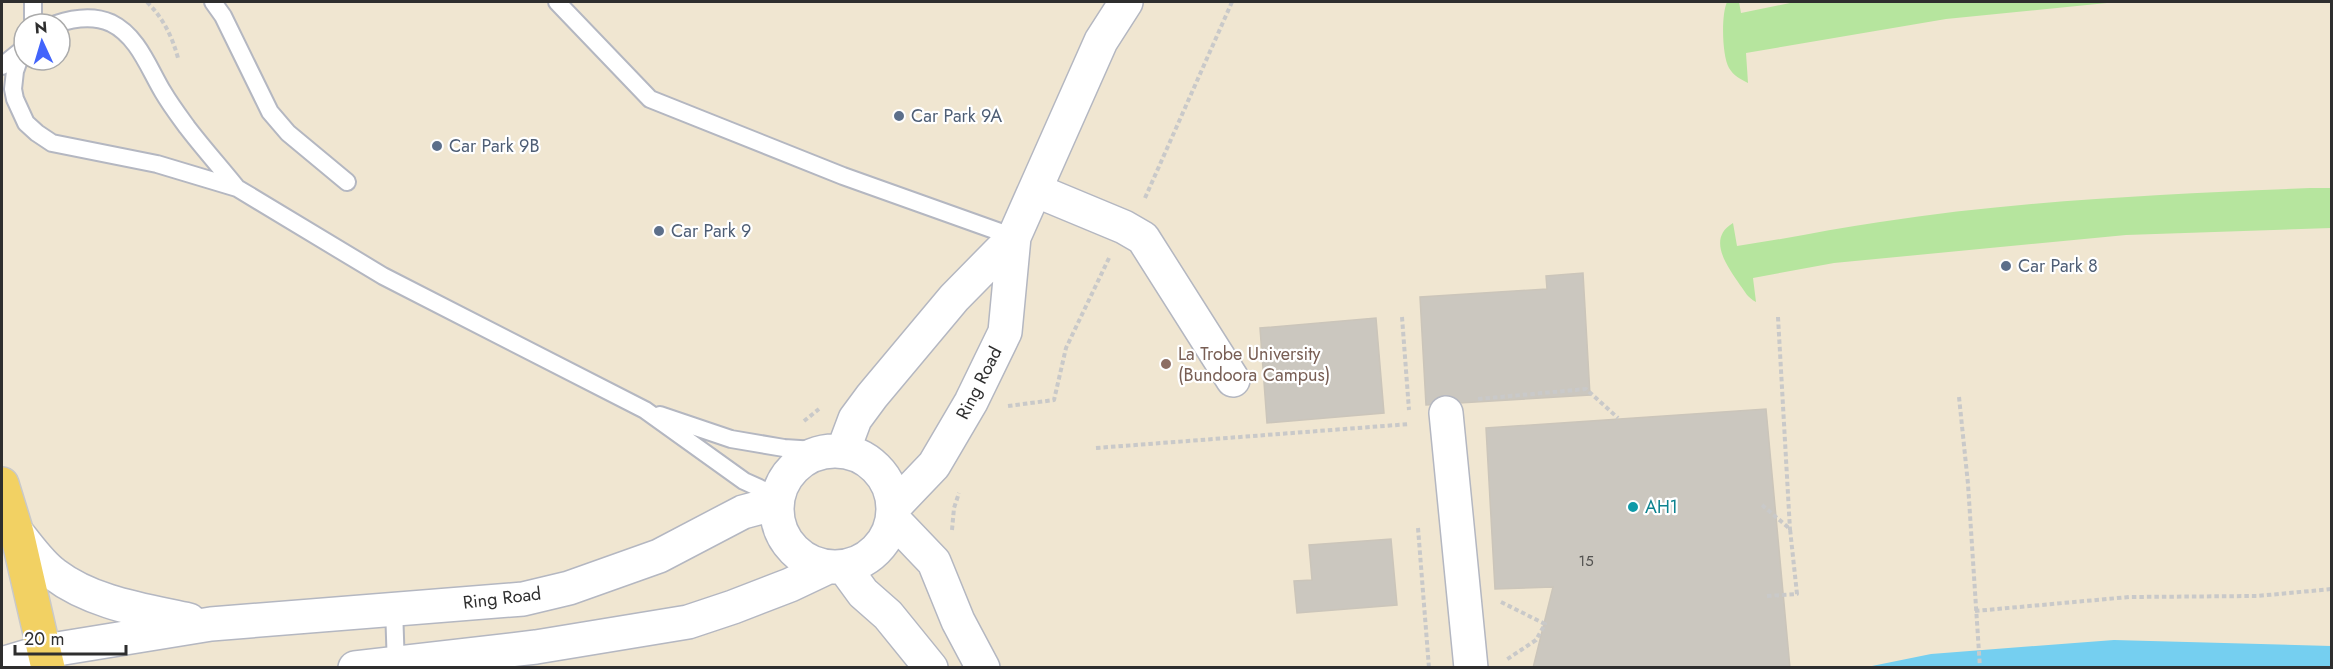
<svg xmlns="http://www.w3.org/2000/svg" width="2333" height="669" viewBox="0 0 2333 669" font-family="Jost,sans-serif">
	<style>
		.education { fill: #f0e6d1; fill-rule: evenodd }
		.green { fill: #b6e59e }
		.water { fill: #75cff0 }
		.building { fill: #cbc7bf; stroke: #cbc5ba; stroke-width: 1.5 }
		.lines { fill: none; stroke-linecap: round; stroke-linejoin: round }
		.service-casing { stroke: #b4b7c1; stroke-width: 20 }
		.minor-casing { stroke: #b4b7c1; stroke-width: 36 }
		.primary-casing { stroke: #c9c9c9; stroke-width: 36 }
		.path { stroke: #c9c9c9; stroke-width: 4; stroke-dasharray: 4.5 3; stroke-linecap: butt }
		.service { stroke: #fff; stroke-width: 16 }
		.minor { stroke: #fff; stroke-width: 33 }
		.primary { stroke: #f2d163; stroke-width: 33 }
		.service-dot { fill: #5c6f8a; stroke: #fff; stroke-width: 2 }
		.education-dot { fill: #8d6e63; stroke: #fff; stroke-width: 2 }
		.culture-dot { fill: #0f9aa8; stroke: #fff; stroke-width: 2 }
		.labels { text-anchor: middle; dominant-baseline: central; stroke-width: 4.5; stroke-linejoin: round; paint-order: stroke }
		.number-label { font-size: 15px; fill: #555452 }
		.service-label { font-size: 18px; fill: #4e5e75; stroke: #fff; text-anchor: start }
		.education-label { font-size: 18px; fill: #785e54; stroke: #fff; text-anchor: start }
		.street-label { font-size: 18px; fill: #2e2e2e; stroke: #fff }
		.culture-label { font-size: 18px; fill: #0d838f; stroke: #fff; text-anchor: start }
	</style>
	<rect width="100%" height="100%" fill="#efe9e1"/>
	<path class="education" d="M 2,2 L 2331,2 L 2331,667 L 2,667 ZM 24,24 L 60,24 L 60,60 L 24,60 Z"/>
	<path class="green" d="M 1727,2 L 1739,2 L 1741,13 L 1795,2 L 2117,2 L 1946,19 L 1746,53 L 1748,83 C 1740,79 1734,76 1729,68 C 1722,56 1721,15 1727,2 Z
		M 2310,188 L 2331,188 L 2331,228 L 2126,235 L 1834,263 L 1753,278 L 1756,302 C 1747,297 1746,293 1740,285 C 1728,267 1706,239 1733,223 L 1737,246 C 1785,239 1832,229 1880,222 C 2022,200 2167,194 2310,188 Z"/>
	<path class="water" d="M 2114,640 L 2331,646 L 2331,667 L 1867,667 L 1931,654 Z"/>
	<path class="building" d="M 1583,273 L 1590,395 L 1426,405 L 1420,297 L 1547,289 L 1546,276 Z
		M 1376,318 L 1384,413 L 1267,423 L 1260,328 Z
		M 1766,409 L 1790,668 L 1533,668 L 1553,587 L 1495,589 L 1486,428 Z
		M 1391,539 L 1397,605 L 1297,613 L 1294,581 L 1312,580 L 1309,545 Z"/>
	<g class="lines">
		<g class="service-casing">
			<path id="service" d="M 213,2 L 223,16 L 270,112 L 288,133 L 347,182
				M 557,2 L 650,99 L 843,176 L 1014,237
				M 33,24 L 33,2
				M 56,24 C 74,18 93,15 111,23 C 138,36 149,69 163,92 C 170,104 179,116 187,127 C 203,148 221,168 237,188
				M 24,46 L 15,71 L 13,89 L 15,99 L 26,123 L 37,133 L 52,143 L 157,164 L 237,188 L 383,276 L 645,410 L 744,481 L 777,496
				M 2,66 L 23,49
				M 660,415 L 731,439 L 784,448 L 832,451
				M 394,608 L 396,667"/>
		</g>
		<g class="minor-casing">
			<path id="minor" d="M 1035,190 L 1124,227 L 1143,238 L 1233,380
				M 1446,413 L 1471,668
				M777 509a58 58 0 1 1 116 0a58 58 0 1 1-116 0Z
				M 843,451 L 855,419 L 872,396 L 954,298 L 1014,237
				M 893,508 L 934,465 L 971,402 L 1005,332 L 1014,237 L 1101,41 L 1126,2
				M 893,519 L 934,562 L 958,621 L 983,668
				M 17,533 C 28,546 40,564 54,574 C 92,603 143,610 189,620
				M 844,567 L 863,593 L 888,615 L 931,668
				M 2,664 L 45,651 L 211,624 L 523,599 L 569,588 L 659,556 L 743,512 L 776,503
				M 355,668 L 536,647 L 688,622 L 733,607 L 790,585 L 828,567"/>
		</g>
		<g class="primary-casing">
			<path id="primary" d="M 2,484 L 17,533 L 48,668"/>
		</g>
		<path class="path" d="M 147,2 C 163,18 172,36 178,58
			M 1145,198 L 1232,2
			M 1402,317 L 1409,410
			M 1778,317 L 1790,530
			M 1959,397 L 1968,484 L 1980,668
			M 1478,399 L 1586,389 L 1618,418
			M 1008,406 L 1054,400 L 1066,348 L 1109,258
			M 804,421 L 819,409
			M 1096,448 L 1410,424
			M 1762,505 L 1790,529
			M 1418,528 L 1429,668
			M 952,530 L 954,508 L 959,493
			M 1767,596 L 1797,594 L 1790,529
			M 1501,602 L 1545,624 L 1536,640 L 1506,660
			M 1975,611 L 2129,597 L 2257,596 L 2332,589"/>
		<use href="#service" class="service"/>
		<use href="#minor" class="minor"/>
		<use href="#primary" class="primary"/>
	</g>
	<g class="service-dot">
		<circle cx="899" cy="116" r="6"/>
		<circle cx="437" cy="146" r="6"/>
		<circle cx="659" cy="231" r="6"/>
		<circle cx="2006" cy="266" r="6"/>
	</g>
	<circle class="education-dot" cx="1166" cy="364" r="6"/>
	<circle class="culture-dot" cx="1633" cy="507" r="6"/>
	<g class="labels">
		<g class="number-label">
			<text x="1586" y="561">15</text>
		</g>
		<g class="service-label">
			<text x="911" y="116">Car Park 9A</text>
			<text x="449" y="146">Car Park 9B</text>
			<text x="671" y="231">Car Park 9</text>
			<text x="2018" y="266">Car Park 8</text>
		</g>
		<g class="education-label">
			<text x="1178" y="354">La Trobe University<tspan x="1178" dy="21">(Bundoora Campus)</tspan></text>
		</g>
		<g class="street-label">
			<text transform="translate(979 383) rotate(-63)">Ring Road</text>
			<text transform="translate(502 598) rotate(-7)">Ring Road</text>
		</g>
		<g class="culture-label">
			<text x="1645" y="507">AH1</text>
		</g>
	</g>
	<rect width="2333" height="669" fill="none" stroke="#2e2e2e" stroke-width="6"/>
	<g transform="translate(42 42) rotate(356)"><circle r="28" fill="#ffffff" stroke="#ababab" stroke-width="1.5"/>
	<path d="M0-4.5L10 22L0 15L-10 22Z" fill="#4264fb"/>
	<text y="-9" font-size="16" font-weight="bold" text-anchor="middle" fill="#2e2e2e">N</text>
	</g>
	<path d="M15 645v9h111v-9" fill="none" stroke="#2e2e2e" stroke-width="3"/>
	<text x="24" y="645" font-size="18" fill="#2e2e2e" stroke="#ffffff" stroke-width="4.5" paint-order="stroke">20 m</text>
</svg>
